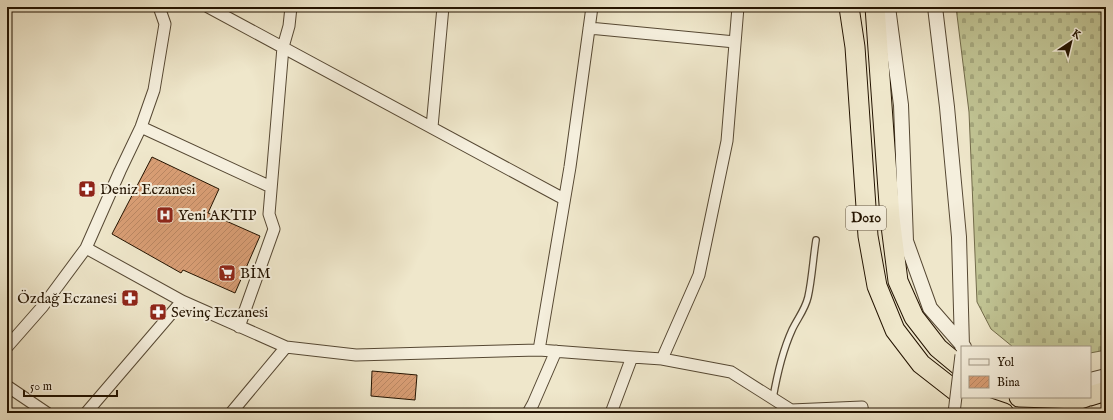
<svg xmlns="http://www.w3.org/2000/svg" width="1113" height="420" viewBox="0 0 1113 420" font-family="'IM FELL English',serif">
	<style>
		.cemetery { fill: url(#cemetery-stones); stroke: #726b4a }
		.building { fill: url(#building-hatch); stroke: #231300 }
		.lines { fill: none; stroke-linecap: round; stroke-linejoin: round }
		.service-casing { stroke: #564833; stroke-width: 8 }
		.minor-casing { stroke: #564833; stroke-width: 13 }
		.tertiary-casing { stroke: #564833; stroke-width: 16 }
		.trunk-casing { stroke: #231300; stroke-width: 21 }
		.service { stroke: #f5efdd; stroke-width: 5.5 }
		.minor { stroke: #f5efdd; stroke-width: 11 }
		.tertiary { stroke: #f5efdd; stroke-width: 14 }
		.trunk { stroke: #efe7cb; stroke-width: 19 }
		.minor-bridge-casing { stroke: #564833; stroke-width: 13; stroke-linecap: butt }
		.minor-bridge { stroke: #f5efdd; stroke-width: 11 }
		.labels { text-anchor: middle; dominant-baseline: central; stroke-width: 4; stroke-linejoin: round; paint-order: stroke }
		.shield { fill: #f5efdd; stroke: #625542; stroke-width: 1 }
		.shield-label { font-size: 14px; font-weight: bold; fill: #231300 }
		.poi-label { font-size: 15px; fill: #231300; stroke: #f5efdd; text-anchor: start }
	</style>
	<defs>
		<pattern id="cemetery-stones" width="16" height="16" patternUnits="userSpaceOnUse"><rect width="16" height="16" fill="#c0c393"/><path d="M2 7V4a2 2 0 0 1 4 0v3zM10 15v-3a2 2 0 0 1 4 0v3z" fill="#a5a77d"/></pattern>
		<pattern id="building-hatch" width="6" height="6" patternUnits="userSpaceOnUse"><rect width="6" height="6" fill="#d99e75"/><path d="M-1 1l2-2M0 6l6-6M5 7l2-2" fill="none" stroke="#ba8763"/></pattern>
	</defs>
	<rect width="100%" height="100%" fill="#efe7cb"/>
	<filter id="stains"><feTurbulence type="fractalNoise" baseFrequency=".005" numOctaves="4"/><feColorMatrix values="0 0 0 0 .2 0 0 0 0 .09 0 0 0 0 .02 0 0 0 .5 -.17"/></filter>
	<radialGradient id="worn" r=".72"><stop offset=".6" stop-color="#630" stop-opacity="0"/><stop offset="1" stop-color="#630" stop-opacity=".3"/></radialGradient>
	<path class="cemetery" d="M 956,7 L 1106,7 L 1106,350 L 1090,353 L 1090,347 L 1013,347 L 991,329 L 977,302 L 969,112 Z"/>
	<path class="building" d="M 152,157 L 219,189 L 208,213 L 260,236 L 235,293 L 183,270 L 181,273 L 112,234 Z
		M 372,371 L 417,375 L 415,400 L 371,396 Z"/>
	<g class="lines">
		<g class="service-casing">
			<path id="service" d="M 773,398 C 777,375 782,352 792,330 C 797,319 805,310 808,297 C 812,279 813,259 816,240"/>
		</g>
		<g class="minor-casing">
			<path id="minor" d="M 208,7 L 564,199
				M 589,28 L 735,42
				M 141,127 L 271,187
				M 432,127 L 443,7
				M 86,248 L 182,301 L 286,347 L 356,355 L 539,350 L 632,357 L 662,359 L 731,372 L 791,410 L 862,407 L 863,413
				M 239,327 L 274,229 L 269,214 L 283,47 L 289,26 L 291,7
				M 7,347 L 43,306 L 86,248 L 120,171 L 141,127 L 154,90 L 165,24 L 159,7
				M 539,350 L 570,167 L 592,7
				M 662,359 L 699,275 L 727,141 L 738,7
				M 7,386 L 47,413
				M 86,413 L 182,301
				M 231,413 L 286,347
				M 528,413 L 533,404 L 556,351
				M 611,413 L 632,357"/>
		</g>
		<g class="tertiary-casing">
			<path id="tertiary" d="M 888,7 L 901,105 L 906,241 L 930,308 L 964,347
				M 935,7 L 947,107 L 959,237 L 962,346
				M 1090,380 L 1106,376"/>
		</g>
		<g class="trunk-casing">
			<path id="trunk" d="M 849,7 L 855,47 L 868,236 L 877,286 L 895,330 L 921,364 L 962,396
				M 875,7 L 890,218 L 898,281 L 914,317 L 938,348 L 962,368
				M 1090,396 L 1106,391
				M 963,397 L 966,400 L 1004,413
				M 1019,397 L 1080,399 L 1086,397"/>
		</g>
		<use href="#service" class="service"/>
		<use href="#minor" class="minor"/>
		<use href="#tertiary" class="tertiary"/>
		<use href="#trunk" class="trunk"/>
		<g class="minor-bridge-casing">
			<path id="minor-bridge" d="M 954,413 L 961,355"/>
		</g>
		<use href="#minor-bridge" class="minor-bridge"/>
	</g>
	<defs>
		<g id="pharmacy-square" transform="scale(0.9)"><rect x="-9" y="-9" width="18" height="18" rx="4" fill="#8f2418" stroke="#f5efdd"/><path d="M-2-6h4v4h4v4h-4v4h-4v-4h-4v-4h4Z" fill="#fff"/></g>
		<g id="hospital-square" transform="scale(0.9)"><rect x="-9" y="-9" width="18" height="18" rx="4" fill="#8f2418" stroke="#f5efdd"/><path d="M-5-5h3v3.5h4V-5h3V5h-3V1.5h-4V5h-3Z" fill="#fff"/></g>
		<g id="supermarket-square" transform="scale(0.9)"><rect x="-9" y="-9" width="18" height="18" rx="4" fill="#8f2418" stroke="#f5efdd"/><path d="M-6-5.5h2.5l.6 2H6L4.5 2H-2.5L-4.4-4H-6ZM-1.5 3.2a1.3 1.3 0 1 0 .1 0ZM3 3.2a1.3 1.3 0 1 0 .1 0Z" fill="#fff"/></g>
	</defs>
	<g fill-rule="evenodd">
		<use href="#pharmacy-square" x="87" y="189"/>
		<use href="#hospital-square" x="165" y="215"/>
		<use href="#supermarket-square" x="227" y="273"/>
		<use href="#pharmacy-square" x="130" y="298"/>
		<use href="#pharmacy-square" x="158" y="312"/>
	</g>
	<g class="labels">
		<rect class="shield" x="846" y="206" width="40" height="24" rx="3"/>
		<g class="shield-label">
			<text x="866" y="218">D010</text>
		</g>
		<g class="poi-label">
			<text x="100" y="189">Deniz Eczanesi</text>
			<text x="178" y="215">Yeni AKTIP</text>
			<text x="240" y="273">BİM</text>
			<text x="117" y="298" text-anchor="end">Özdağ Eczanesi</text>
			<text x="171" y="312">Sevinç Eczanesi</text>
		</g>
	</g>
	<rect width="1113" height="420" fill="none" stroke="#efe7cb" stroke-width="24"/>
	<rect x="8" y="8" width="1097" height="404" fill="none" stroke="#231300" stroke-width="2"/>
	<rect x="12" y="12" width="1089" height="396" fill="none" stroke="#231300"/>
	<rect x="961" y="346" width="130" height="52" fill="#f5efdd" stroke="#a19785"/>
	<rect x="969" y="359" width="20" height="6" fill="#f5efdd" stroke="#a19785"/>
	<text x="997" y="366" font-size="12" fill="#231300">Yol</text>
	<rect x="969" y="376" width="20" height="12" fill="url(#building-hatch)" stroke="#a19785"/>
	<text x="997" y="386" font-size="12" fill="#231300">Bina</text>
	<g transform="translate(1071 42) rotate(35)" stroke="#f5efdd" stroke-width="3" paint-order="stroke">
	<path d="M0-3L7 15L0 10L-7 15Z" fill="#231300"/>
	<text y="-6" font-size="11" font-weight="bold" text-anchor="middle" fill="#231300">K</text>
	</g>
	<path d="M24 390v6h93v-6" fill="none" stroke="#231300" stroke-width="2"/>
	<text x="30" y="390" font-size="12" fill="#231300" stroke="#f5efdd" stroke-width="3" paint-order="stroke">50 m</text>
	<rect width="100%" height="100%" filter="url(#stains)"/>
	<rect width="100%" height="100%" fill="url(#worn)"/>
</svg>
